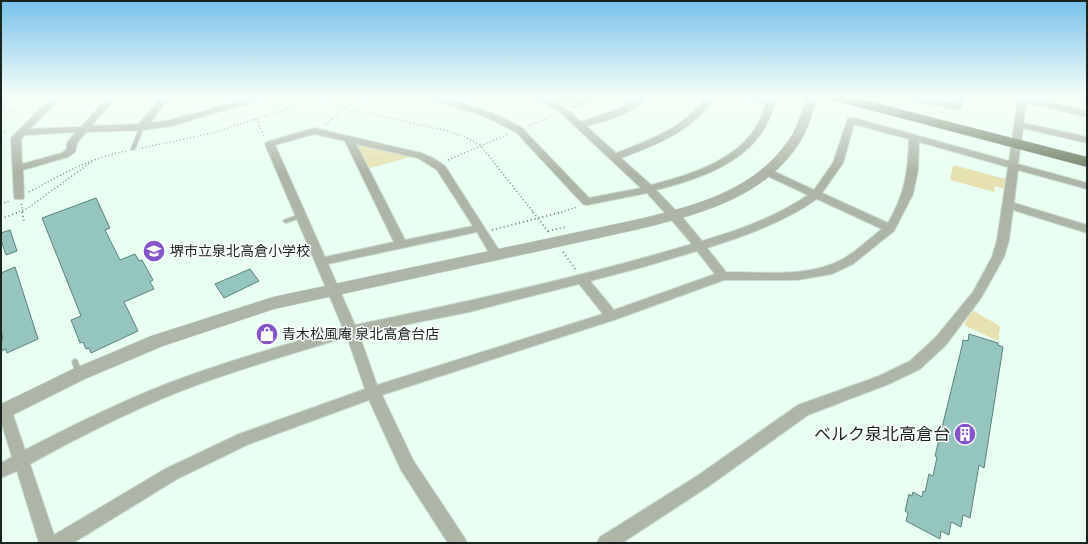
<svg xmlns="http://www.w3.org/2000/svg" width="1088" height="544" viewBox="0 0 1088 544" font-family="'IBM Plex Sans','Noto Sans JP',sans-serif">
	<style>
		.green { fill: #e6e1ae }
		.building { fill: #96c4be; stroke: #58847f }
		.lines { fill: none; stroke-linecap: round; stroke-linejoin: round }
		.service-casing { stroke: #c7dccf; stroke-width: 2 }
		.minor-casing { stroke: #c7dccf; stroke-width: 2 }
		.tertiary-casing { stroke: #c7dccf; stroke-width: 1 }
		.primary-casing { stroke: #c7dccf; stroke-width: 1 }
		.path-far1 { stroke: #788a80; stroke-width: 1.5; stroke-dasharray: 1 2.5; stroke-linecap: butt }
		.path { stroke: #788a80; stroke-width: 2; stroke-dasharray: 1 3; stroke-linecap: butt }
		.service { fill: #adb5a7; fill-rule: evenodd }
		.minor { fill: #adb5a7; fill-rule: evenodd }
		.tertiary { fill: #adb5a7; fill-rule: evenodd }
		.primary { fill: #6f7e64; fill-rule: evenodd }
		.labels { text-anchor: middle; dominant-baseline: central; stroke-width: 3; stroke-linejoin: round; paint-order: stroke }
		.poi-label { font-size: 14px; fill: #18261f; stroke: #fff; text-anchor: start }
		.near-poi-label { font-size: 17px; fill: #18261f; stroke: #fff; text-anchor: end }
	</style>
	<rect width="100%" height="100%" fill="#e8fff1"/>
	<path class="green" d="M 556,97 L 602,97 L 572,109 L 555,99 Z
		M 361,144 L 411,157 L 369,168 L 358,147 Z
		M 953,165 L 1005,179 L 1005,189 L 995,186 L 994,192 L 950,180 Z
		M 972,310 L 1000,326 L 998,341 L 964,325 Z"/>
	<path class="building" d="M 96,198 L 110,228 L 105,230 L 120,260 L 135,254 L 139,261 L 142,260 L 153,280 L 150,282 L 154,289 L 124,302 L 138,331 L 91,353 L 89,348 L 86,349 L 83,342 L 80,343 L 71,320 L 81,316 L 42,218 Z
		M 10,230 L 17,251 L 6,255 L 1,240 L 1,233 Z
		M 15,267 L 38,339 L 7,353 L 6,349 L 1,351 L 1,340 L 3,339 L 1,330 L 1,273 Z
		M 250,269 L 259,281 L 224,298 L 215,284 Z
		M 969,334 L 998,343 L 998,345 L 1003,347 L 984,468 L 979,465 L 970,518 L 963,515 L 961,527 L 951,522 L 949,535 L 941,531 L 940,539 L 906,521 L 908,513 L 905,511 L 909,494 L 912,496 L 913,492 L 922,497 L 923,491 L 925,492 L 929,474 L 933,476 L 937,457 L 935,456 L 962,346 L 963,340 L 968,341 Z"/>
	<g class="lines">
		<g class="service-casing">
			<path id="service" d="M 140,126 L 144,126 L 144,127 L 135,149 L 133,150 L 131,150 L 131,149 Z
				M 300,214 L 303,216 L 302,217 L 286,223 L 283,221 L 284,220 Z
				M 75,359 L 77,360 L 83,374 L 81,376 L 79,377 L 77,376 L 72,362 L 73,360 Z"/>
		</g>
		<g class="minor-casing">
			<path id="minor" d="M 52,97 L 61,97 L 30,129 L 81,127 L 108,97 L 116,97 L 91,126 L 139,124 L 162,97 L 170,97 L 150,123 L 171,120 L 252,97 L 264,97 L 263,99 L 171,126 L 142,130 L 86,132 L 77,143 L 75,152 L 68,157 L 23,170 L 24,197 L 23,199 L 15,199 L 14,197 L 11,138 ZM 76,132 L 67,143 L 67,149 L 62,153 L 22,164 L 21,139 L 25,135 Z
				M 426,97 L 439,97 L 479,108 L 501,117 L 522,128 L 589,198 L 641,188 L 560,112 L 535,97 C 554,97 568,110 581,122 L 618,109 L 637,97 L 646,97 C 634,114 605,121 586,126 L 616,153 C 650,140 684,128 706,97 L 714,97 C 694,131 656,145 621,158 L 651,185 C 687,176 733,162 755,129 C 760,121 763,112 766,104 L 748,99 L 747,97 L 767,97 L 775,103 C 772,112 769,121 764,129 C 742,165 695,180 656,190 L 683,218 L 702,241 C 739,230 776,217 808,195 L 763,174 L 762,172 L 767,169 L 771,170 L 814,190 L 833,163 L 848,118 L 854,118 L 1009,161 L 1018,99 L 1019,97 L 1024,97 L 1087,111 L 1087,117 L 1026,102 L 1023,123 L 1087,137 L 1087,143 L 1023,128 L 1018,164 L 1087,183 L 1087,189 L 1018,170 L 1014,203 L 1087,225 L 1087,233 L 1013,210 L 1009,240 L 1004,257 L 981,298 L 946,345 L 920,369 L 889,384 L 808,415 L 709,486 L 622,543 L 597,543 L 600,537 L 697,476 L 798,405 L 879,376 L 910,361 L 936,337 L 973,292 L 992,257 L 997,240 L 1008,167 L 919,142 L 918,170 L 913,194 L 894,231 L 853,264 L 832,274 L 797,280 L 724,280 L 617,319 L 382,395 L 413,460 L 464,537 L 467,543 L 448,543 L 401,470 L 369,400 L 249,444 L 177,479 L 73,543 L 39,543 L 17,471 L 1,478 L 1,463 L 12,457 L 1,422 L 1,406 L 5,405 L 10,406 L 25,450 C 71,426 118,403 166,384 C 224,362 284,345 343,328 L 265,144 L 267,142 L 314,128 L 421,153 L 433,158 L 445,166 L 502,255 L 500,258 L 492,258 L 477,232 L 328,264 L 355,325 C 468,302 581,277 692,244 L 675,224 L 647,193 L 587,205 L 583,204 L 516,132 L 484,116 L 427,99 ZM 854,124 L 909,139 C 908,172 905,194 888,223 L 822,193 L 843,163 ZM 314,134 L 345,141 L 394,242 L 325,257 L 275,145 ZM 356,144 L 418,158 L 437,170 L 473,226 L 405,240 ZM 817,199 L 882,229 C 870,238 857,251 843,259 C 808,278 765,272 726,272 L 707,248 C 745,236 784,222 817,199 ZM 697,251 L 715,274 L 614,310 L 590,281 L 643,267 ZM 579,284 L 603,314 L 377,385 L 359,334 L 469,312 ZM 347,337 L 365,389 L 239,434 L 165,469 L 54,535 L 30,464 C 77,438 126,413 176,393 C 231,371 289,355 347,337 Z
				M 908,97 L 923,97 L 954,104 L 956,97 L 964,97 L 961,107 L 957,110 L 909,99 Z"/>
		</g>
		<g class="tertiary-casing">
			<path id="tertiary" d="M 808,97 L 818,97 C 812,112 809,128 800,142 C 764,199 696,215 635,230 L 274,309 L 163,346 L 85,379 L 1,421 L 1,404 L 73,369 L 151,336 L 273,297 L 635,220 C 691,207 753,192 788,141 C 798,128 801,111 808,97 Z"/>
		</g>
		<g class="primary-casing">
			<path id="primary" d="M 830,97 L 852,97 L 1087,157 L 1087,167 L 832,100 Z"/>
		</g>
		<path class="path-far1" d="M 360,97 L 364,100
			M 270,99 L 281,111
			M 314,101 L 444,130 L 465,137 L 480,145 L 534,213
			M 573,107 L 583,104 L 588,97
			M 1,113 L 11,110
			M 256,119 L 265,138
			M 1,121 L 27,97
			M 326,124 L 345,107 L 370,97
			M 529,126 L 554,115
			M 1,133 L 8,132
			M 142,148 L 212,133 L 325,97
			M 448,160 L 508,134
			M 29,192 C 63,174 87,159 126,151
			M 1,204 L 10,201
			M 21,204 L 23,213
			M 16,213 L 28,208 L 94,160
			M 558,213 L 577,207"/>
		<path class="path" d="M 22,212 L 24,221
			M 533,212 L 549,233
			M 1,219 L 19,212
			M 492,230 L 562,212
			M 548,231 L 566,227
			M 563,252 L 576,270"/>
		<use href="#service" class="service"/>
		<use href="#minor" class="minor"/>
		<use href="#tertiary" class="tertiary"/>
		<use href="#primary" class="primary"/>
	</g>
	<linearGradient id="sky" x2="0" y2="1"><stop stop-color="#78c1ea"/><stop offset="0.56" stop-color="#f5fff9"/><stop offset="1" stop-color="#f5fff9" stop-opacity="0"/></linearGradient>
	<rect width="1088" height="173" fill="url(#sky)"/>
	<defs>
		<g id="school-disc" transform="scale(1.15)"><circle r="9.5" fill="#8553cc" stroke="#fff"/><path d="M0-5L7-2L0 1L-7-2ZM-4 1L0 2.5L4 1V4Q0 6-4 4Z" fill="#fff"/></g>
		<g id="shop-disc" transform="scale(1.15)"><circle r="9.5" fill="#8553cc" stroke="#fff"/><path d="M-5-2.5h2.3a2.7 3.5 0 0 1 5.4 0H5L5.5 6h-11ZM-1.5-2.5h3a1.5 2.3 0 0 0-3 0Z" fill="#fff"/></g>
		<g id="building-disc" transform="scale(1.15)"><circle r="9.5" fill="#8553cc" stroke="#fff"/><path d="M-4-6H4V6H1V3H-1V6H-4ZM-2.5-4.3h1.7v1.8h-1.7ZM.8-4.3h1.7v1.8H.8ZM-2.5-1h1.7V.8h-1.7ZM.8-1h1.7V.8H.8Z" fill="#fff"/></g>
	</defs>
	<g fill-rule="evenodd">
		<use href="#school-disc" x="154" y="251"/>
		<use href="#shop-disc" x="267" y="334"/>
		<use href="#building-disc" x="965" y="434"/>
	</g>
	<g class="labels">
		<g class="poi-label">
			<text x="170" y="251">堺市立泉北高倉小学校</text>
			<text x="282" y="334">青木松風庵 泉北高倉台店</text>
		</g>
		<g class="near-poi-label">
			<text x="950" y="434">ベルク泉北高倉台</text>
		</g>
	</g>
	<rect width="1088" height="544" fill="none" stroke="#18261f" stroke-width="4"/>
</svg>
